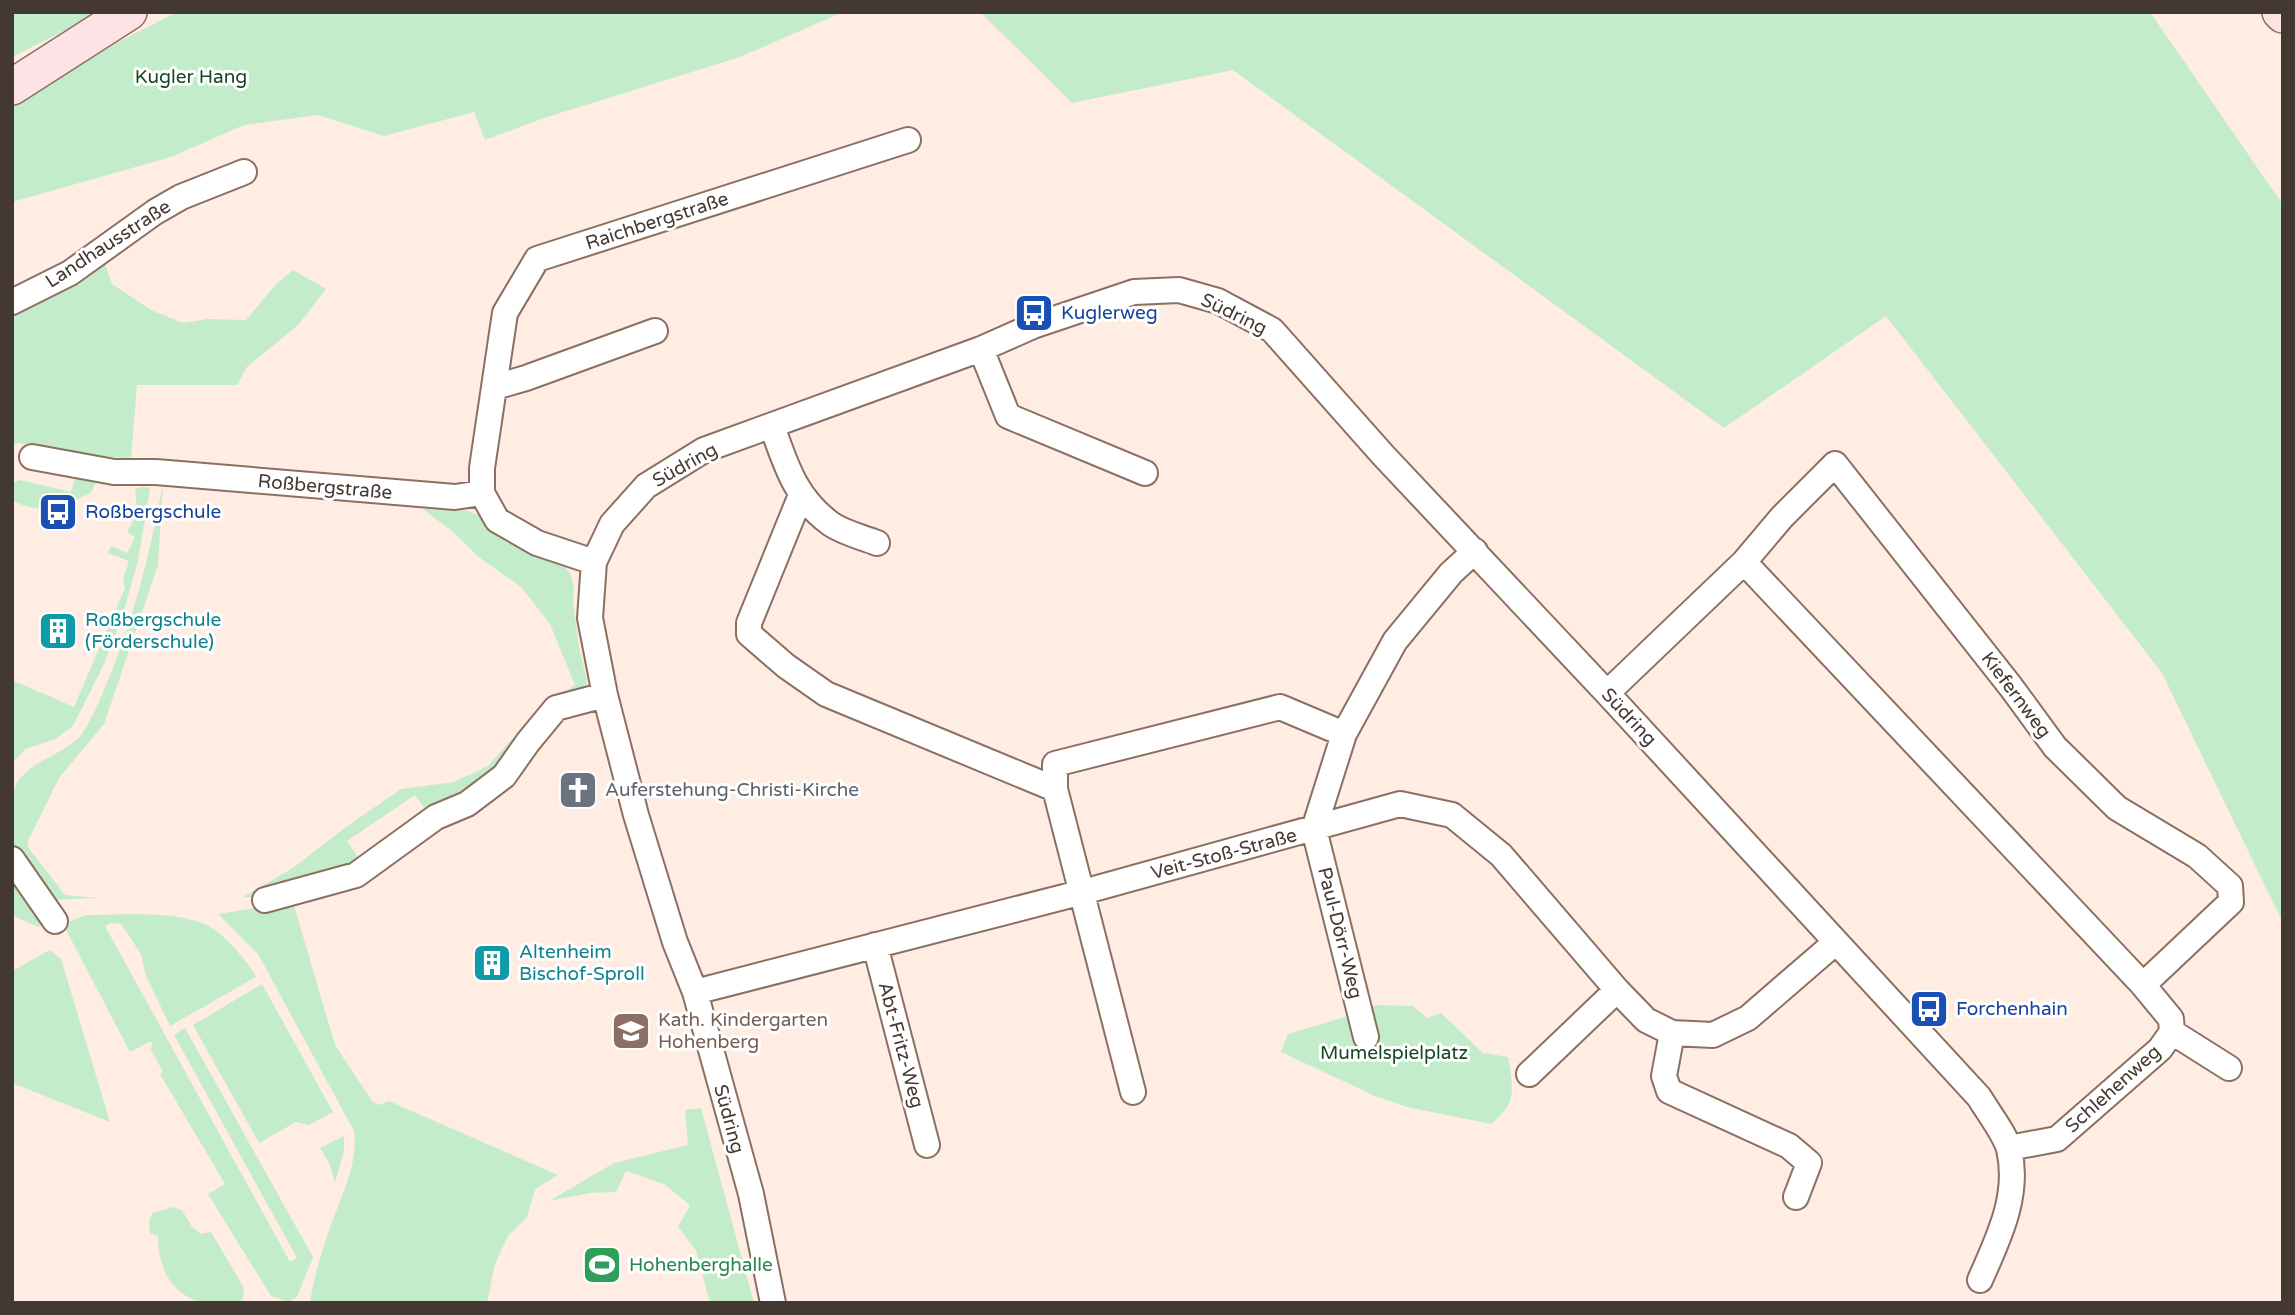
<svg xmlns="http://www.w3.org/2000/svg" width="2295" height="1315" viewBox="0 0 2295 1315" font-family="'Varela Round',sans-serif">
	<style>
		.green { fill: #c3edca }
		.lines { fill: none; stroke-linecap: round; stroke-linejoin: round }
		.street-casing { stroke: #8b7062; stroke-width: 28 }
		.secondary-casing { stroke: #8b7062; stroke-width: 38 }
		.street { stroke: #fff; stroke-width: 24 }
		.secondary { stroke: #fde2e6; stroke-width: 35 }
		.labels { text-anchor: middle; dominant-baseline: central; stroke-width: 6; stroke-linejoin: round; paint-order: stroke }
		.park-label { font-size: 19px; fill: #184524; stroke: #fff }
		.street-label { font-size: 19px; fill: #443832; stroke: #fff }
		.transit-label { font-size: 19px; fill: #164399; stroke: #fff; text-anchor: start }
		.culture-label { font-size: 19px; fill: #0d838f; stroke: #fff; text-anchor: start }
		.worship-label { font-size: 19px; fill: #5b616d; stroke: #fff; text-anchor: start }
		.education-label { font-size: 19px; fill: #785e54; stroke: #fff; text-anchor: start }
		.leisure-label { font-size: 19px; fill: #27864d; stroke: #fff; text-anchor: start }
	</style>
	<rect width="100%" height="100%" fill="#ffece3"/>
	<path class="green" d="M 12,12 L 101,12 L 12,57 Z
		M 177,12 L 843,12 L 740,57 L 544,118 L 485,140 L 474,112 L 384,136 L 318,115 L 244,125 L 171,157 L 12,202 L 12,106 L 120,41 Z
		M 980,12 L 2150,12 L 2283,205 L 2283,923 L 2162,673 L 1886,316 L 1724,428 L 1233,70 L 1072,103 Z
		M 105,264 L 112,284 L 151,310 L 183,323 L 208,319 L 246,320 L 276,284 L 293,270 L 326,289 L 299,324 L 247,367 L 237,385 L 137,385 L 131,458 L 75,455 L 19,443 L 12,445 L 12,312 Z
		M 76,476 L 96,482 L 91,493 C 62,506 43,517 12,500 L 12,483 L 20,480 L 71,492 Z
		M 163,483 L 158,565 L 104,724 L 59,778 L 28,841 L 28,847 L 65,895 L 98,898 L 49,900 C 43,890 13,848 12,841 C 10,829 10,810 12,798 C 19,758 66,759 84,731 C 95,713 103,692 111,673 C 136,611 151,548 163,483 Z
		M 143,487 L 150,488 L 138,561 L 122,617 L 104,664 L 73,726 L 57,738 L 26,749 L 12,763 L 12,680 L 74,707 L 125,588 L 123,579 L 129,561 L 108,553 L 111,546 L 127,553 L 135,537 L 127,532 C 137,516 138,511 135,492 L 137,488 Z
		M 423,509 L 468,511 L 480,516 L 508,541 L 564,565 L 571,575 L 574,589 L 573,602 L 579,647 L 587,681 L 586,688 L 511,758 L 468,792 L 426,810 L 415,795 L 347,841 L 358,857 L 353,866 L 263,897 L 243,897 L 293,868 L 346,827 L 401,789 L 454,782 L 488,766 L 539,709 L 575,685 L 550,624 L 521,587 L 480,558 L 452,531 Z
		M 12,884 L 44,923 L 38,927 L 12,915 Z
		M 293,902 L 335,1045 L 372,1101 L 379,1105 L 389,1101 L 558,1175 L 535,1189 L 527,1217 L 508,1236 L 495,1264 L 487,1303 L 310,1303 C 313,1282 319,1260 326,1240 C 336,1205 359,1168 354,1131 L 258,954 L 218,914 Z
		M 86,915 C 121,915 186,909 215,930 C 231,942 244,958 255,974 L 256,977 L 170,1026 L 146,976 L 141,954 L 121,924 L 111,923 L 105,926 L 290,1262 L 297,1258 L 174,1035 L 185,1028 L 313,1257 L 297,1297 L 288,1302 L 271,1296 L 208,1194 L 225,1184 L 160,1074 L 163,1072 L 150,1048 L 153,1045 L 151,1041 L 130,1052 L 63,924 Z
		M 50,950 L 61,959 L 110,1122 L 12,1083 L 12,971 Z
		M 262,984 L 333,1112 L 309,1125 L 296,1122 L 259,1143 L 193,1025 Z
		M 1376,1005 L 1413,1006 L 1427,1018 L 1441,1013 L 1483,1053 L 1508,1057 C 1513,1089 1518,1102 1491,1124 L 1407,1107 L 1375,1096 L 1281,1052 L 1288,1034 L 1362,1012 Z
		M 701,1108 L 754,1303 L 710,1303 L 696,1250 L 678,1227 L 690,1205 L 664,1184 L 626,1171 L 616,1192 L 590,1193 L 549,1201 L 614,1163 L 688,1145 L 685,1110 Z
		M 344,1136 L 344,1151 L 335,1183 L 330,1165 L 320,1148 Z
		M 173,1207 L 182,1210 L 192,1227 L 201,1234 L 211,1232 L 243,1286 L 244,1296 L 239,1303 C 227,1303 212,1305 200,1302 C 169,1293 158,1265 158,1236 L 150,1233 L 149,1220 L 153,1213 Z"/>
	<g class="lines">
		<g class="street-casing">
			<path id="street" d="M 12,302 L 70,273 L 155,212 L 181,197 L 244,172
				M 981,349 L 1008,416 L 1145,473
				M 495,387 L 526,378 L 655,331
				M 772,426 C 786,465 795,498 831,524 C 844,533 862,537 877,543
				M 32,457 L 114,472 L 156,472 L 455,497 L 482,493 L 497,520 L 537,543 L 594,562
				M 482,493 L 482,468 L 505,313 L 537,259 L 908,140
				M 801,495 L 749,623 L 749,634 L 786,666 L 826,694 L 1055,789 L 1055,764 L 1280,707 L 1344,734
				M 1744,562 L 1782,517 L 1835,464 L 2011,687 L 2055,747 L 2117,808 L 2197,856 L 2230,886 L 2231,902 L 2143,985
				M 1607,693 L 1744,562 L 2143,985 L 2171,1019 L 2172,1032 L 2229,1068
				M 1055,789 L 1133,1092
				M 12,859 L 55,921
				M 265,900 L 356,875 L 436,817 L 467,804 L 504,776 L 528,742 L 556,708 L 605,695
				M 875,945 L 927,1145
				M 695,992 L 1083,892 L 1400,804 L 1452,815 L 1501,855 L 1617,990 L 1646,1020 L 1672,1033 L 1713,1035 L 1748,1018 L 1836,942
				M 1672,1033 L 1664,1076 L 1669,1091 L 1789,1146 L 1809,1163 L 1796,1197
				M 1366,1037 L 1314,829 L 1344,734 L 1395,641 L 1451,573 L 1475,551
				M 1529,1074 L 1617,990
				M 2009,1148 L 2057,1139 L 2160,1049 L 2172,1032
				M 773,1303 L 751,1194 L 695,992 L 675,942 L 636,815 L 605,695 L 590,618 L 594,562 L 612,524 L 646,486 L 704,450 L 981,349 L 1033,326 L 1134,292 L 1179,290 L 1218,301 L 1272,330 L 1383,455 L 1607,693 L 1979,1097 C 1988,1112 2005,1134 2009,1149 C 2020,1196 1998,1239 1980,1280"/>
		</g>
		<g class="secondary-casing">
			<path id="secondary" d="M 2280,12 L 2283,15
				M 12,87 L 129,12"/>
		</g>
		<use href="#street" class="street"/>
		<use href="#secondary" class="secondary"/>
	</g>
	<defs>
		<g id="bus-square" transform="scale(2.0125)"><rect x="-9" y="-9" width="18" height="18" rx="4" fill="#1a4fb4" stroke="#fff"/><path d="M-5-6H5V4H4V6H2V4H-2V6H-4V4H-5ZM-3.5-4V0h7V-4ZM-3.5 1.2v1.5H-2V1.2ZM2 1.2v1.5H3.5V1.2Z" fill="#fff"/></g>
		<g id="building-square" transform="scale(2.0125)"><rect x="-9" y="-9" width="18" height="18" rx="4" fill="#0f9aa8" stroke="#fff"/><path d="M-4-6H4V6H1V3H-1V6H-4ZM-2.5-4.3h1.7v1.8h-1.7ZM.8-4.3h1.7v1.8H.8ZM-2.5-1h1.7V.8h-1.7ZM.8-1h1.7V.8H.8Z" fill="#fff"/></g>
		<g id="church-square" transform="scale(2.0125)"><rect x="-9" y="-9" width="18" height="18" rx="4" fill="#6b7280" stroke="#fff"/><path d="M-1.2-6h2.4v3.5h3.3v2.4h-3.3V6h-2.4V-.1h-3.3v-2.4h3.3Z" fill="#fff"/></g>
		<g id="school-square" transform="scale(2.0125)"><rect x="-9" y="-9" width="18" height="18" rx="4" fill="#8d6e63" stroke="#fff"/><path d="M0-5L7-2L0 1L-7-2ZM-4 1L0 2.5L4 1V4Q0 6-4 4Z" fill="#fff"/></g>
		<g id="stadium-square" transform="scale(2.0125)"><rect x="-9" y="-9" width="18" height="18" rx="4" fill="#2e9e5b" stroke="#fff"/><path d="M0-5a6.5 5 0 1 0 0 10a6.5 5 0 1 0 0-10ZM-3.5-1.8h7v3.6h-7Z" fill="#fff"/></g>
	</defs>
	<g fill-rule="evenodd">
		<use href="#bus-square" x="1034" y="313"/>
		<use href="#bus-square" x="58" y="512"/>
		<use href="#building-square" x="58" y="631"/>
		<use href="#church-square" x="578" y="790"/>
		<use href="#building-square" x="492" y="963"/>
		<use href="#bus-square" x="1929" y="1009"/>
		<use href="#school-square" x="631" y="1031"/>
		<use href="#stadium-square" x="602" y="1265"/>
	</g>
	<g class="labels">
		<g class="park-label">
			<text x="191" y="77">Kugler Hang</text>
			<text x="1394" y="1053">Mumelspielplatz</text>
		</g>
		<g class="street-label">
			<text transform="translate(657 221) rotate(-18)">Raichbergstraße</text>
			<text transform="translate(108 244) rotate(-33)">Landhausstraße</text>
			<text transform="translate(1234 314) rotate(26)">Südring</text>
			<text transform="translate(685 465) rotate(-29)">Südring</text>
			<text transform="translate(325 487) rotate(5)">Roßbergstraße</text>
			<text transform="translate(2016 695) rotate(53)">Kiefernweg</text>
			<text transform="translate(1629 717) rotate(47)">Südring</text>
			<text transform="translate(1224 854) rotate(-15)">Veit-Stoß-Straße</text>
			<text transform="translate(1340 933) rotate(76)">Paul-Dörr-Weg</text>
			<text transform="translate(901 1045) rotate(75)">Abt-Fritz-Weg</text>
			<text transform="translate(2113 1089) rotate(-42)">Schlehenweg</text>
			<text transform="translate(729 1119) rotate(75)">Südring</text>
		</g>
		<g class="transit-label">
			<text x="1061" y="313">Kuglerweg</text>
			<text x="85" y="512">Roßbergschule</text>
			<text x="1956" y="1009">Forchenhain</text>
		</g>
		<g class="culture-label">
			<text x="85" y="620">Roßbergschule<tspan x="85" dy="22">(Förderschule)</tspan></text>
			<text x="519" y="952">Altenheim<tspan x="519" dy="22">Bischof-Sproll</tspan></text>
		</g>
		<g class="worship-label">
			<text x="605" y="790">Auferstehung-Christi-Kirche</text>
		</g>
		<g class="education-label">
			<text x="658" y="1020">Kath. Kindergarten<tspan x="658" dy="22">Hohenberg</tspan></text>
		</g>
		<g class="leisure-label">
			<text x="629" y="1265">Hohenberghalle</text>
		</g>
	</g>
	<rect width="2295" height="1315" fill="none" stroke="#443832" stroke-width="28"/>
</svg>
